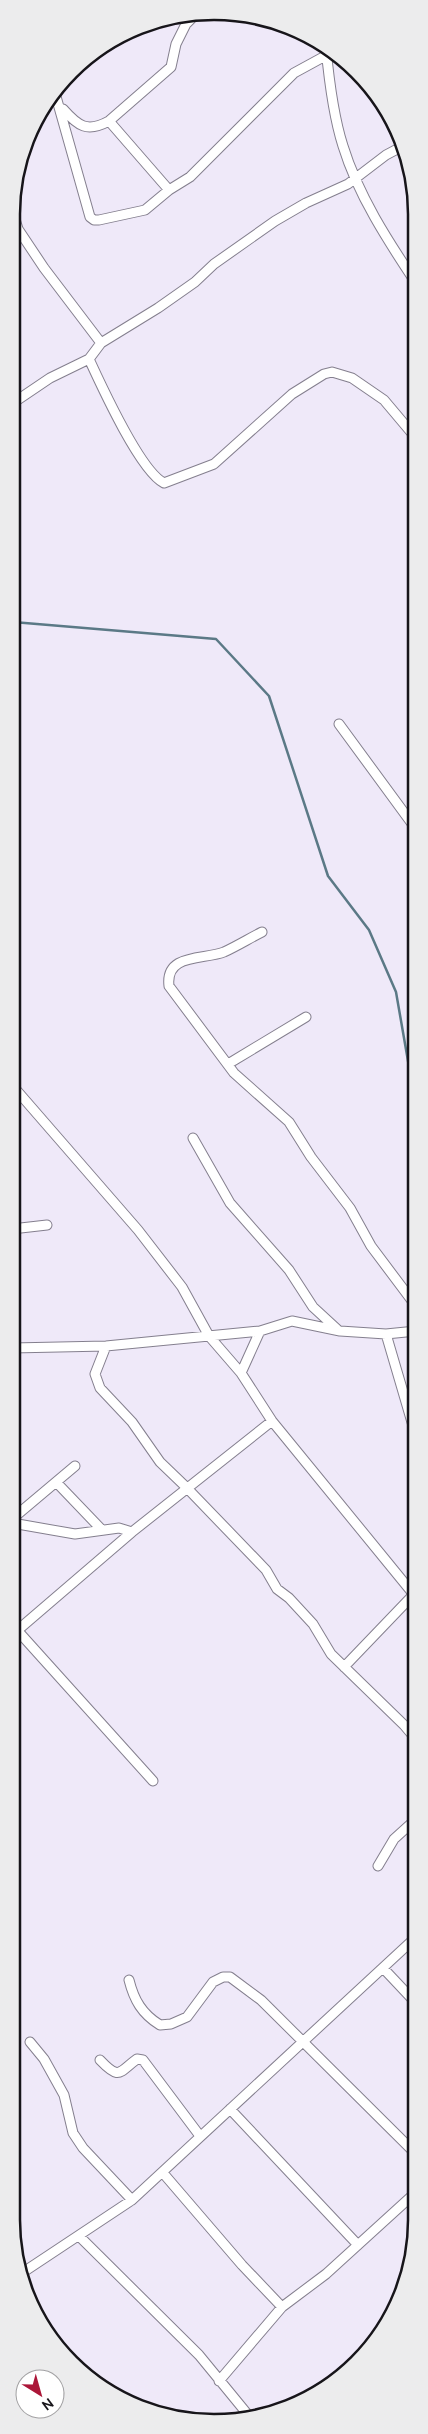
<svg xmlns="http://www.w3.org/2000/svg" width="428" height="2434" viewBox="0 0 428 2434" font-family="Ubuntu,sans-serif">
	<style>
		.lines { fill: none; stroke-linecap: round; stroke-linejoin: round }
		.stream { stroke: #5b7986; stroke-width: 2.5 }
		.street-casing { stroke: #847f8e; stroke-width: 11 }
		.street { stroke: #fff; stroke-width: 9 }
		.rim { fill: none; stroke: #17151a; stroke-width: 2.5 }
	</style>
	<rect width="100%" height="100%" fill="#efe9f9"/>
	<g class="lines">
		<path class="stream" d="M 13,622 L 216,639 L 269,696 L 328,876 L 369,930 L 396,992 L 416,1107"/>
		<g class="street-casing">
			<path id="street" d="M 326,48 C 329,80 333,115 343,146 C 358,195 388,241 416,283
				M 55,93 L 90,217 L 94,220 L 99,220 L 145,210 L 169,190 L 190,177 L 294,73 L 327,55
				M 63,109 C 78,126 87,133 109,121
				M 169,190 L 109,121 L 171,67 L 176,44 L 186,24 L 194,16
				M 13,213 L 18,229 L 44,268 L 101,343
				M 89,359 C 101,385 140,471 164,483 L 214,464 L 292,394 L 324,374 L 332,372 L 352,378 L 384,400 L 416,438
				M 13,403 L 50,378 L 89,359 L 101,343 L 158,308 L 195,282 L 214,264 L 275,221 L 306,203 L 348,184 L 386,155 L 403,146
				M 339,724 L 416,829
				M 262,932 C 250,938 237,946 224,952 C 204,960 165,953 169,986 L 234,1073 L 289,1122 L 311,1157 L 350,1208 L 371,1246 L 416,1306
				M 228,1064 L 306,1017
				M 12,1085 L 138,1230 L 182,1287 L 209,1336 L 241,1373 L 272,1421 L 415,1596
				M 193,1138 L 230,1203 L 289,1270 L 313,1307 L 338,1330
				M 12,1229 L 47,1225
				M 386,1334 L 416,1436
				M 106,1346 L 95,1374 L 100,1388 L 132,1422 L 160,1462 L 186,1487 L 266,1570 L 277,1589 L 289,1598 L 313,1624 L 331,1654 L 404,1725 L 415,1738
				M 12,1348 L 106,1346 L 260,1331 L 292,1321 L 340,1331 L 386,1334 L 416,1331
				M 241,1373 L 260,1331
				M 57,1483 L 102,1530
				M 12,1519 L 75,1466
				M 12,1523 L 75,1534 L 119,1528 L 132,1532
				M 17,1630 L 153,1781
				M 12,1635 L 132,1532 L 272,1421
				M 344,1667 L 414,1594
				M 378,1866 L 394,1839 L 415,1820
				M 383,1968 L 415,2002
				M 129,1980 C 134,2000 142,2014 160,2025 L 171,2024 L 187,2017 L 213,1982 L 223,1977 L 230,1977 L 261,2000 L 415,2153
				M 30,2042 L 44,2059 L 64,2095 L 73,2133 L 83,2148 L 132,2200
				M 100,2060 C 120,2081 119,2072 137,2059 L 143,2060 L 200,2136
				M 230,2109 L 358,2245
				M 163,2173 L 242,2265 L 282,2307
				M 79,2236 L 199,2355 L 249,2416
				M 22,2273 L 132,2200 L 415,1938
				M 219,2381 L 282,2307 L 326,2274 L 415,2193"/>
		</g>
		<use href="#street" class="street"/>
	</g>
	<path d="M0 0H428V2434H0ZM214 20H214A194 194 0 0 1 408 214V2220A194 194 0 0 1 214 2414H214A194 194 0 0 1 20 2220V214A194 194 0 0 1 214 20Z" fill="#ececed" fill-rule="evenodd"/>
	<path class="rim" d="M214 20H214A194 194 0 0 1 408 214V2220A194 194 0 0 1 214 2414H214A194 194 0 0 1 20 2220V214A194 194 0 0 1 214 20Z"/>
	<g transform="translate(40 2394) rotate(143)"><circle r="24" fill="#ffffff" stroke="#a2a1a3"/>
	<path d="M0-4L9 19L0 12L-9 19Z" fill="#ac1638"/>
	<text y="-8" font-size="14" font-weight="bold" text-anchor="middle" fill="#17151a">N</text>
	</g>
</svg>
